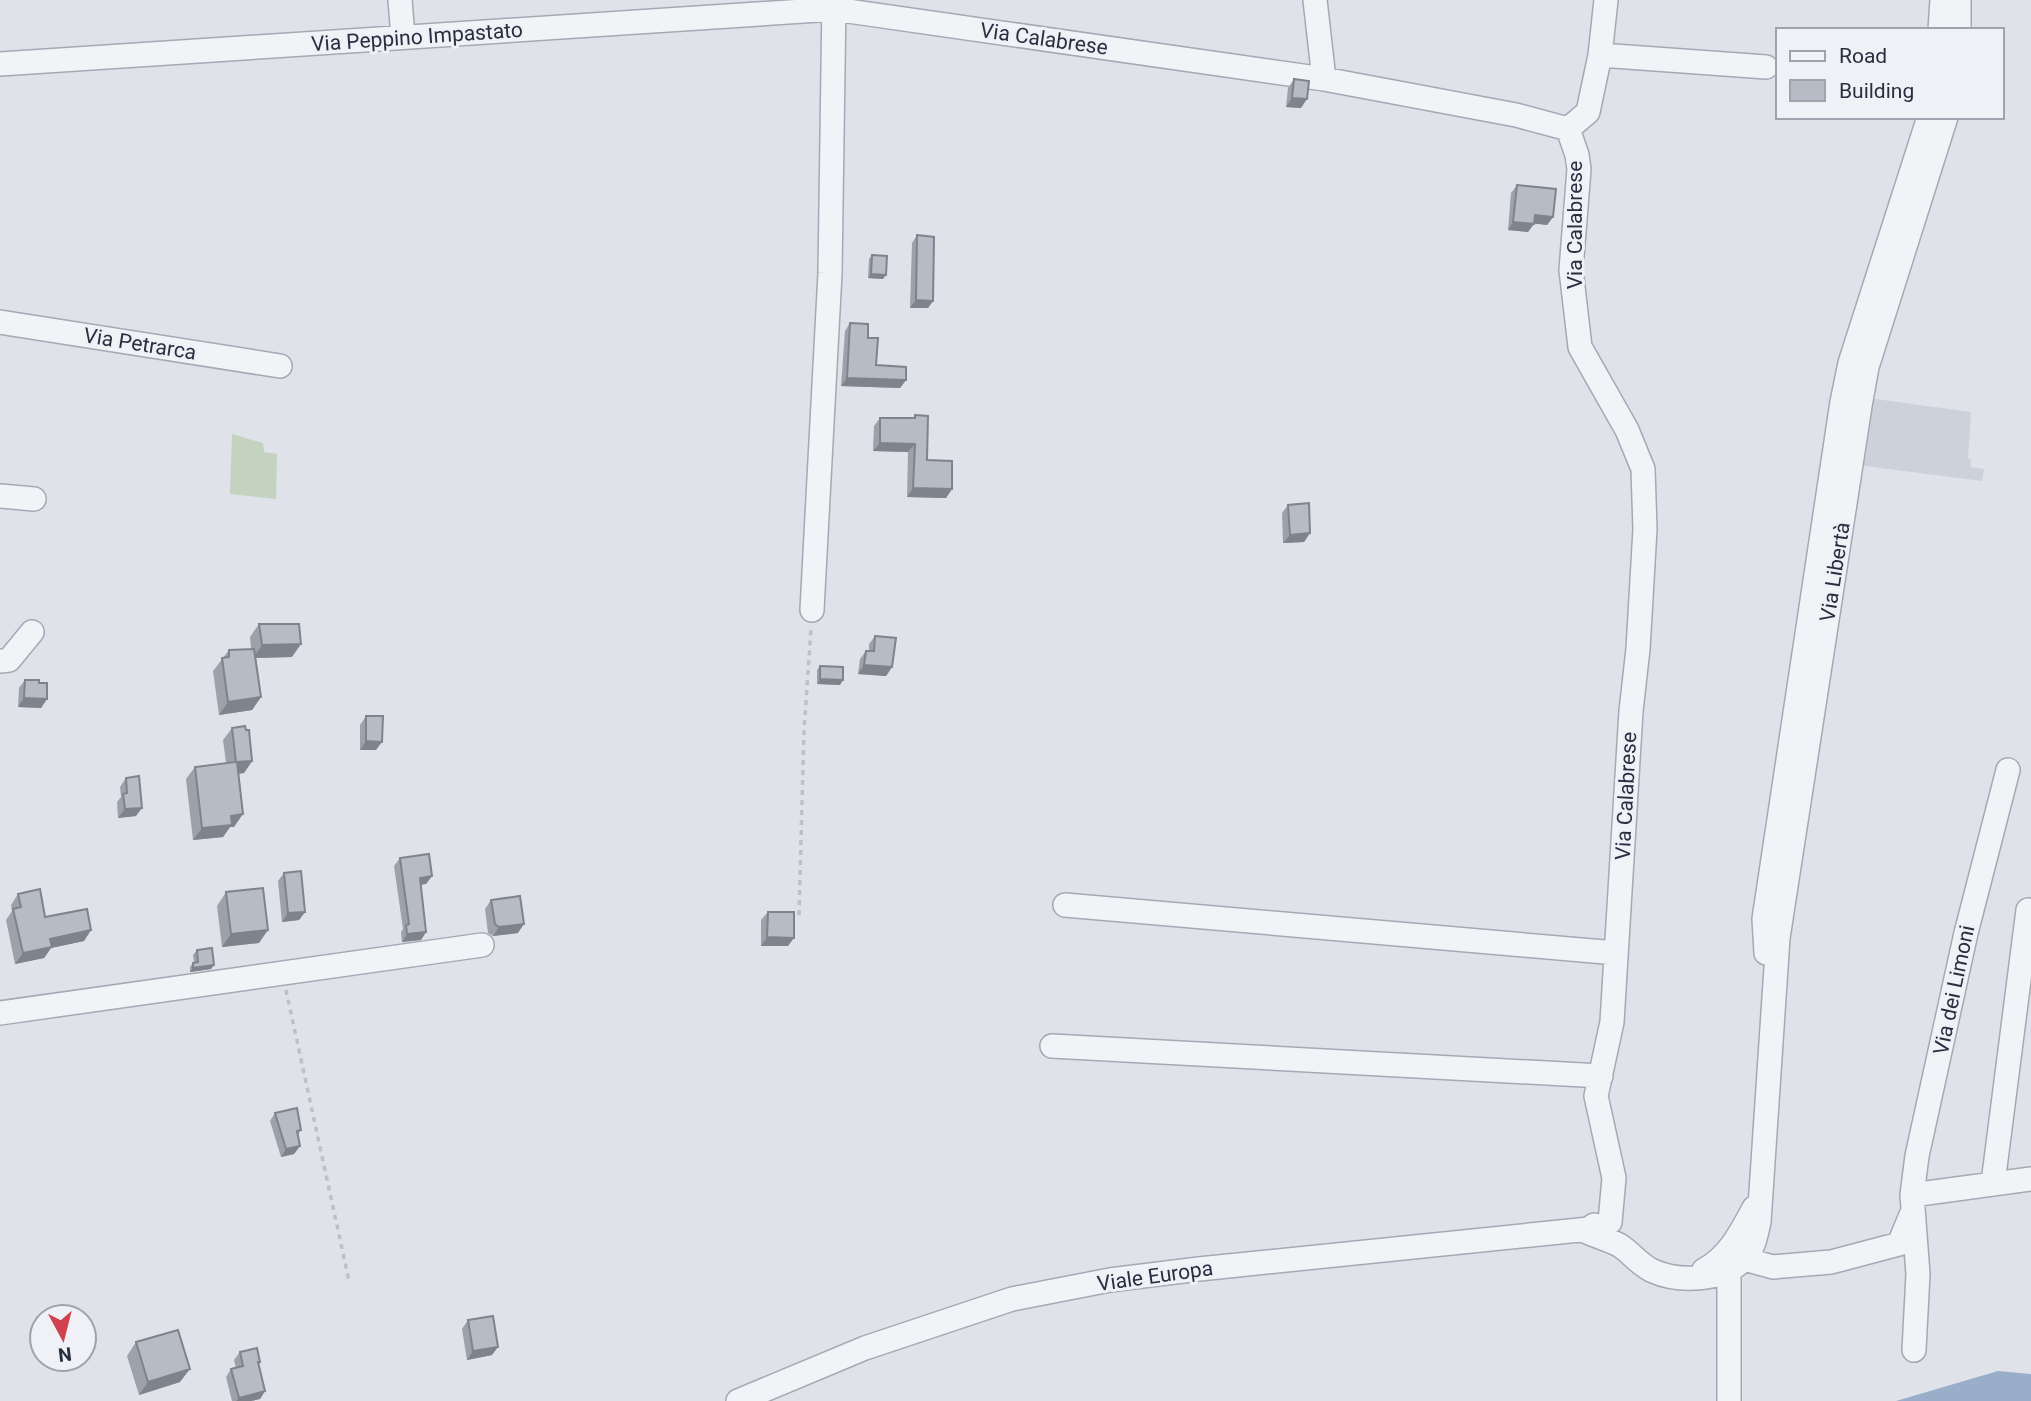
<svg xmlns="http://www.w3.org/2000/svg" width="2031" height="1401" viewBox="0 0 2031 1401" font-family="Roboto,sans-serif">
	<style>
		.built { fill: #cdd1db }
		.green { fill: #c4d3c0 }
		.water { fill: #99aec9 }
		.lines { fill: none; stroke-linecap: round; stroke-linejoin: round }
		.minor-casing { stroke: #a4a9b3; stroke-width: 26 }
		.path { stroke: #bdc0c7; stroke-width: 3.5; stroke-dasharray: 5 5; stroke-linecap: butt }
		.minor { stroke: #f2f3f7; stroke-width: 23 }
		.wall { fill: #9da1aa }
		.shaded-wall { fill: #7f838b }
		.building { fill: #b6bbc6; stroke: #7f838b; stroke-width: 2 }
		.labels { text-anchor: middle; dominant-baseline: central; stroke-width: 6; stroke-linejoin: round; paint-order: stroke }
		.street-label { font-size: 21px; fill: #282f40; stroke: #eff1f6 }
	</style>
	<rect width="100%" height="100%" fill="#dfe2e9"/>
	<path class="built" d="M 1868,398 L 1971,412 L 1968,458 L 1971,460 L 1971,467 L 1984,469 L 1982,481 L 1857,465 Z"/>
	<path class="green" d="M 232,434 L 263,443 L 264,452 L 277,454 L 276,499 L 230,494 Z"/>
	<path class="water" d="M 1998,1371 L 2031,1374 L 2031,1401 L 1896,1401 Z"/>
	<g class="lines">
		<g class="minor-casing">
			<path id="minor" d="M 400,0 L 403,37
				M 1315,0 L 1324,79
				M 1940,30 L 1942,0
				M 1959,30 L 1959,0
				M 1600,55 L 1766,67
				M 0,64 L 834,9 L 1324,79 L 1516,115 L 1568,129
				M 1568,129 L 1577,155 L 1579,169 L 1571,270 L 1580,347 L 1627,430 L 1643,469 L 1645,529 L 1638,649 L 1631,711 L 1612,1022 L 1596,1096 L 1614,1178 L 1610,1222
				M 1568,129 L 1588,112 L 1600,55 L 1606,0
				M 0,322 L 280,366
				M 0,496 L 34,499
				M 812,610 L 830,273 L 834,0
				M 0,661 L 9,660 L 32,632
				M 1065,905 L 1616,953
				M 1766,953 L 1764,919 L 1842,402 L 1850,363 L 1929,117
				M 0,1013 L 482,945
				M 1052,1046 L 1601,1076
				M 1993,1183 L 2028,910
				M 1912,1195 L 2031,1179
				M 1583,1230 C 1595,1236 1607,1239 1619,1245 C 1631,1252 1639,1265 1653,1271 C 1680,1283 1724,1281 1745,1258 C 1754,1248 1756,1235 1759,1222 L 1778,938 L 1860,406 L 1867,367 L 1946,117
				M 1744,1259 L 1773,1267 L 1831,1262 L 1899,1244 L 1911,1215
				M 1704,1270 C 1729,1257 1741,1232 1754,1208
				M 1914,1350 L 1918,1274 L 1912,1195 L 1917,1156 L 1966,933 L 2008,770
				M 738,1401 L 865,1348 L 1012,1299 L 1110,1280 L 1199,1269 L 1589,1229 L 1594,1225
				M 1729,1401 L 1729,1269"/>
		</g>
		<path class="path" d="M 799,915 L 804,731 L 811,629
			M 286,990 L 349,1281"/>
		<use href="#minor" class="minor"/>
	</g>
	<path class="wall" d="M 1294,79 L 1301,108 L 1286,107 L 1288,88 Z
		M 1517,185 L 1553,217 L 1547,225 L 1534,223 L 1528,232 L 1508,230 L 1511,193 Z
		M 917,235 L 933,301 L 928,308 L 910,308 L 912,243 Z
		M 872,255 L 883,279 L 868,278 L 869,259 Z
		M 850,323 L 868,338 L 876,365 L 906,380 L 900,388 L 841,386 L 845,331 Z
		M 915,415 L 927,460 L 952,489 L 946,498 L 907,497 L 908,452 L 873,451 L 874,426 L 880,418 L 913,418 Z
		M 1288,505 L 1310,533 L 1304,542 L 1283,543 L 1282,513 Z
		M 259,624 L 292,657 L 256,658 L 261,697 L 252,710 L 219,715 L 213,671 L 229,650 L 251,649 L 250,637 Z
		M 875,636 L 892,667 L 886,676 L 858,674 L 860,659 L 866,651 L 869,651 L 869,644 Z
		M 820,666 L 840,685 L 817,684 L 817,670 Z
		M 25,680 L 39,683 L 47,699 L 41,708 L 18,707 L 19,688 Z
		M 366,716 L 376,750 L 360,750 L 360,725 Z
		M 232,728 L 252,761 L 244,773 L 238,774 L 234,827 L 230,827 L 223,837 L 193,840 L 186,779 L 195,767 L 226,763 L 223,740 Z
		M 126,778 L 136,816 L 118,818 L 117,802 L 121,797 L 120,787 Z
		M 400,858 L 432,876 L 426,884 L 420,885 L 426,932 L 421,940 L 402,942 L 401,932 L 403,929 L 394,866 Z
		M 284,873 L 305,912 L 299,920 L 282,922 L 278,881 Z
		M 226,892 L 259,943 L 222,947 L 217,906 Z
		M 18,894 L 45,917 L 91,930 L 84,941 L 51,948 L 44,958 L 15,964 L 6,920 L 12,911 L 11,905 Z
		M 491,900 L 518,933 L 493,936 L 488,933 L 485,909 Z
		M 768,912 L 788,946 L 761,946 L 761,920 Z
		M 197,950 L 214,965 L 211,969 L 190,972 L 190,967 L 193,963 L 194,963 L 193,955 Z
		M 275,1113 L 301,1130 L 298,1135 L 300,1146 L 294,1154 L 281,1157 L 270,1121 Z
		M 468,1320 L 492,1355 L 467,1360 L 462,1329 Z
		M 136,1342 L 180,1382 L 139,1395 L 127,1356 Z
		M 240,1352 L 260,1362 L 258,1364 L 265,1391 L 260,1399 L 251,1401 L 232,1401 L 226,1377 L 231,1369 L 236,1368 L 234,1360 Z"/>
	<path class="shaded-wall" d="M 1292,98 L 1307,99 L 1301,108 L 1286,107 Z
		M 1535,215 L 1553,217 L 1547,225 L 1529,223 Z
		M 1513,222 L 1534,224 L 1528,232 L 1508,230 Z
		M 871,274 L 886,275 L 883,279 L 868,278 Z
		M 916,300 L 933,301 L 928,308 L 910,308 Z
		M 847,378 L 906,380 L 900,388 L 841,386 Z
		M 880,443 L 915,444 L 908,452 L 873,451 Z
		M 913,488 L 952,489 L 946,498 L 907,497 Z
		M 1310,533 L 1304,542 L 1283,543 L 1290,535 Z
		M 301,644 L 292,657 L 253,658 L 262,645 Z
		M 864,665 L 892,667 L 886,676 L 858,674 Z
		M 820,679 L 843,680 L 840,685 L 817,684 Z
		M 261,697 L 252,710 L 219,715 L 228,702 Z
		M 24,698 L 47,699 L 41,708 L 18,707 Z
		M 366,741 L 382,742 L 376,750 L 360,750 Z
		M 252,761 L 244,773 L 228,775 L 237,762 Z
		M 142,808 L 136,816 L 118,818 L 125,809 Z
		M 243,814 L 234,827 L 230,827 L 223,837 L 193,840 L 202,828 L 231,816 Z
		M 432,876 L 426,884 L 414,885 L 420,878 Z
		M 305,912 L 299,920 L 282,922 L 288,913 Z
		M 524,924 L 518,933 L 493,936 L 499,927 Z
		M 91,930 L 84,941 L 51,948 L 44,958 L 15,964 L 23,953 L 50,939 Z
		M 268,930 L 259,943 L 222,947 L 231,934 Z
		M 426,932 L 421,940 L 402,942 L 407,934 Z
		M 767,937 L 794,938 L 788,946 L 761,946 Z
		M 214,965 L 211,969 L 190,972 L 193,968 Z
		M 300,1146 L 294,1154 L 281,1157 L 286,1149 Z
		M 498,1347 L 492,1355 L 467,1360 L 473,1351 Z
		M 190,1369 L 180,1382 L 139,1395 L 148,1382 Z
		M 265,1391 L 260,1399 L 251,1401 L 236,1401 L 239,1398 Z"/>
	<path class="building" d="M 1294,79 L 1309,81 L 1307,99 L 1292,98 Z
		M 1517,185 L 1556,189 L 1553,217 L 1535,215 L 1534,224 L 1513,222 Z
		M 917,235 L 934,237 L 933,301 L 916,300 Z
		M 872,255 L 887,256 L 886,275 L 871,274 Z
		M 850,323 L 868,324 L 868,338 L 878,338 L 876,365 L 906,367 L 906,380 L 847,378 Z
		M 915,415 L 928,416 L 927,460 L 952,461 L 952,489 L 913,488 L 915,444 L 880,443 L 880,418 L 915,418 Z
		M 1309,503 L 1310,533 L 1290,535 L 1288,505 Z
		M 259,624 L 299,624 L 301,644 L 262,645 Z
		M 875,636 L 896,638 L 892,667 L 864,665 L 866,651 L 874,651 Z
		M 254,649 L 261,697 L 228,702 L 222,658 L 229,657 L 229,650 Z
		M 820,666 L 843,667 L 843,680 L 820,679 Z
		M 25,680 L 39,680 L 39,683 L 47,683 L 47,699 L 24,698 Z
		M 366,716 L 383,716 L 382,742 L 366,741 Z
		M 245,726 L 246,730 L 249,730 L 252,761 L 237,762 L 243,814 L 231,816 L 232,825 L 202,828 L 195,767 L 236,762 L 232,728 Z
		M 139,776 L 142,808 L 125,809 L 123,794 L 127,793 L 126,778 Z
		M 429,854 L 432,876 L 420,878 L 426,932 L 407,934 L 406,925 L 409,924 L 400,858 Z
		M 301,871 L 305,912 L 288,913 L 284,873 Z
		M 263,888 L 268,930 L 231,934 L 226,892 Z
		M 40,889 L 45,917 L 87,909 L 91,930 L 50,939 L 52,947 L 23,953 L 13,909 L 21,907 L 18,894 Z
		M 520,896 L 524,924 L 499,927 L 495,924 L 491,900 Z
		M 768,912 L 794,912 L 794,938 L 767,937 Z
		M 212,948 L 214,965 L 193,968 L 193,963 L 198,962 L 197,950 Z
		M 297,1108 L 301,1130 L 297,1131 L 300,1146 L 286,1149 L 275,1113 Z
		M 493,1316 L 498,1347 L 473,1351 L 468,1320 Z
		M 178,1330 L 190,1369 L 148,1382 L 136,1342 Z
		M 257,1348 L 260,1362 L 258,1362 L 265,1391 L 239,1398 L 231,1369 L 243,1366 L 240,1352 Z"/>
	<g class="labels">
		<g class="street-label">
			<text transform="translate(417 37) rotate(-4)">Via Peppino Impastato</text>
			<text transform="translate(1044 39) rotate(8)">Via Calabrese</text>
			<text transform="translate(1575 225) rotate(-90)">Via Calabrese</text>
			<text transform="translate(140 344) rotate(9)">Via Petrarca</text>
			<text transform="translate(1835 572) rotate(-81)">Via Libertà</text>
			<text transform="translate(1626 796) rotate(-87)">Via Calabrese</text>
			<text transform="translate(1954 990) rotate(-78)">Via dei Limoni</text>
			<text transform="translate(1155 1276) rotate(-8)">Viale Europa</text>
		</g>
	</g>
	<rect x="1776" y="28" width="228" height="91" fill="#eff1f6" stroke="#9fa3ad" stroke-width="2"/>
	<rect x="1790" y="51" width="35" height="10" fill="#f2f3f7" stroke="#9fa3ad" stroke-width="2"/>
	<text x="1839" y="63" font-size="21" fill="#282f40">Road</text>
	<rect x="1790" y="80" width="35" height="21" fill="#b6bbc6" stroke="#9fa3ad" stroke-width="2"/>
	<text x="1839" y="98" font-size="21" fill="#282f40">Building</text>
	<g transform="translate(63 1338) rotate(173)"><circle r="33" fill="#eff1f6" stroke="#9fa3ad" stroke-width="2"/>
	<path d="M0-5L12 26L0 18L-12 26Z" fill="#d0424e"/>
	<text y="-10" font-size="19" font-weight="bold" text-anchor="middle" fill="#282f40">N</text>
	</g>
</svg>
